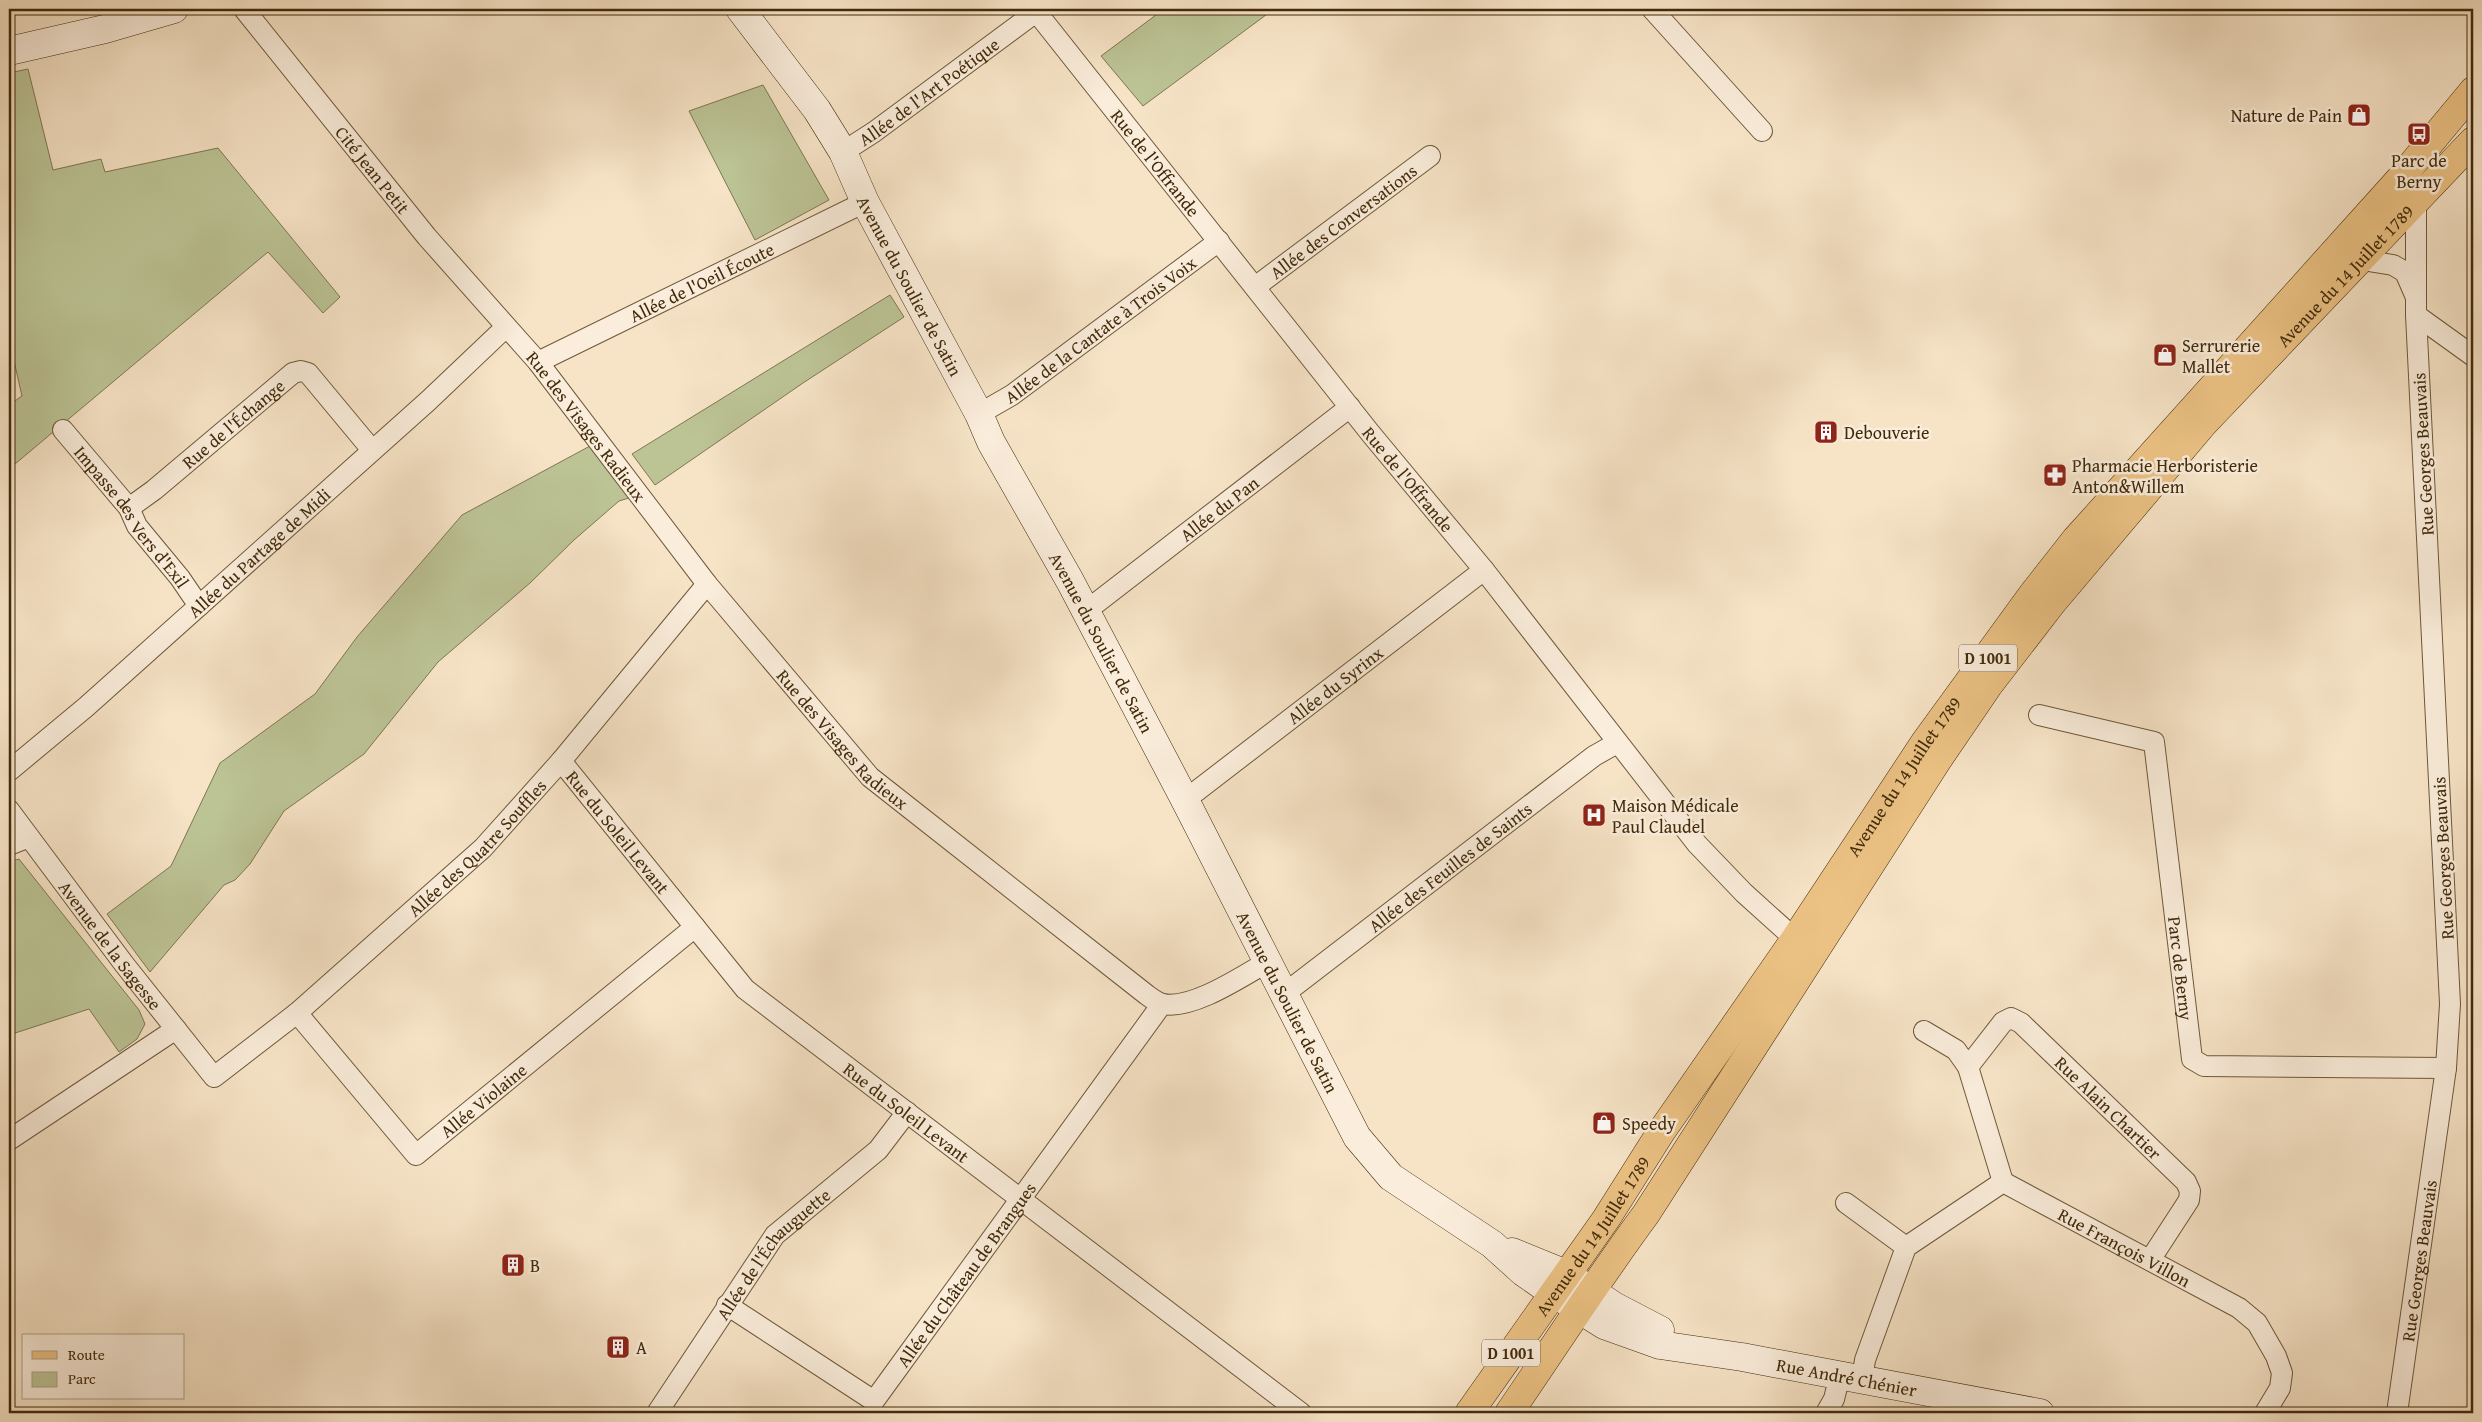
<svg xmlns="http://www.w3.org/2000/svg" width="2482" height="1422" viewBox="0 0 2482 1422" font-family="'Gentium Book Plus',serif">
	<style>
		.green { fill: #bcc496; stroke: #7e7750 }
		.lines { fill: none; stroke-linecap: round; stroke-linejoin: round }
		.street-casing { stroke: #6e5839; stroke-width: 22 }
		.secondary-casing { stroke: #412a0a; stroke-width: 29 }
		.primary-casing { stroke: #412a0a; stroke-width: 29 }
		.street { stroke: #faeddb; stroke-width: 20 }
		.secondary { stroke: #faeddb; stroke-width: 28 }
		.primary { stroke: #ecc284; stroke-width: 28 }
		.labels { text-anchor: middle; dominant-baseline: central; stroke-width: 5; stroke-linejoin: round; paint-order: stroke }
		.shield { fill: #faeddb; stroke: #786449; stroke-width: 1 }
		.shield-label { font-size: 16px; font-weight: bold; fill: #412a0a }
		.street-label { font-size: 18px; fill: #412a0a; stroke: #faeddb }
		.poi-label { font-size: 18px; fill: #412a0a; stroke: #faeddb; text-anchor: start }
	</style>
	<rect width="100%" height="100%" fill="#f7e4c7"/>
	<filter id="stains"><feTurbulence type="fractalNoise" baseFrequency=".004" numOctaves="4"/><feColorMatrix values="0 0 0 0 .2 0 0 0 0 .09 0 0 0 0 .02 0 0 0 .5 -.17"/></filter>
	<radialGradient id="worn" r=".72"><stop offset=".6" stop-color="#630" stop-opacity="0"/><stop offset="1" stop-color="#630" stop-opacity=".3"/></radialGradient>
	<path class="green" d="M 1164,9 L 1274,9 L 1143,106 L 1101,56 Z
		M 28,69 L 53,170 L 101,159 L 105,172 L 218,148 L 340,297 L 323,313 L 268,252 L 9,469 L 9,405 L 22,396 L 9,339 L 9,73 Z
		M 763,85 L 829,200 L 755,240 L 689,111 Z
		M 890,295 L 904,317 L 803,383 L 655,485 L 632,454 Z
		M 590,446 L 632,497 L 619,501 L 574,540 L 530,583 L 438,662 L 364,754 L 284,811 L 250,864 L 235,880 L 224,885 L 150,972 L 107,914 L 171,866 L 220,763 L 315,694 L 357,637 L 462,515 Z
		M 19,859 L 139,1010 L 145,1024 L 137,1039 L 119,1052 L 89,1009 L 9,1035 L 9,862 Z"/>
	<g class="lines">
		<g class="street-casing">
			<g id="street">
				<path id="s1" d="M 244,9 L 427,237 L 538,362 L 707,584 L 870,777 L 1147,995 C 1151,998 1158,1003 1163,1004 C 1193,1010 1244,975 1269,961"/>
				<path id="s2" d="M 1034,9 L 1371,434 L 1484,570 L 1697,844 L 1744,893 L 1795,939"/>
				<path d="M 1652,9 L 1762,131"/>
				<path id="s3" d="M 843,152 L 874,132 L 1036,12"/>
				<path d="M 2362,260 L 2393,265 L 2405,272 L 2415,295"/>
				<path id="s4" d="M 1255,287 L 1430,156"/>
				<path d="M 2416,315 L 2473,356"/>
				<path id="s5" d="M 538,362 L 865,202"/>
				<path id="s6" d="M 979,414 L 1012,395 L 1219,241"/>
				<path id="s7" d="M 63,430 L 129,508 L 137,526 L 180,578 L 199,606"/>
				<path id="s8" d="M 129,508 L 154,490 L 293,373 L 301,371 L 308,373 L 372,450"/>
				<path id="s9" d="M 1086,611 L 1350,407"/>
				<path id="s10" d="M 2039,715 L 2154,742 L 2192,1059 L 2204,1066 L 2446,1068"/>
				<path id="s11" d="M 561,761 L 745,989 L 1301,1413"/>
				<path id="s12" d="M 9,771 L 86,707 L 428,401 L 506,327"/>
				<path id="s13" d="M 1185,800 L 1484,570"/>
				<path id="s14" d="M 9,810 L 124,964 L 214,1077 L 297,1013 L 483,848 L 561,761 L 707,584"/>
				<path d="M 9,845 L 29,837"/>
				<path id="s15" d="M 1284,994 L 1594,756 L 1617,743"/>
				<path id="s16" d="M 297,1013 L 416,1155 L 695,927"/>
				<path d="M 1924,1031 L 1956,1050 L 1968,1067"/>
				<path d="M 9,1140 L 176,1029"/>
				<path id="s17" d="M 2003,1182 L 1968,1067 L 2003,1022 L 2011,1018 L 2021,1023 L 2186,1182 L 2190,1191 L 2189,1200 L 2150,1260"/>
				<path d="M 1846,1203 L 1906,1247"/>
				<path id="s18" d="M 727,1305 L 874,1401 L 1162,1004"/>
				<path id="s19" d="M 1862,1379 L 1865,1360 L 1906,1247 L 2003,1182 L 2239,1308 L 2257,1323 L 2276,1356 L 2282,1373 L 2280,1388 L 2265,1413"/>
				<path id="s20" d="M 657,1413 L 775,1235 L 878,1150 L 907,1112"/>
				<path d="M 1826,1413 L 1834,1399 L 1840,1375"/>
				<path id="s21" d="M 2397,1413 L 2446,1068 L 2450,1004 L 2416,315 L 2416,199"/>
			</g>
		</g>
		<g class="secondary-casing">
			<g id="secondary">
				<path id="s22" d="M 740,9 L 817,110 L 843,152 L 865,202 L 979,414 L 991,442 L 1070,581 L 1185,800 L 1357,1137 L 1391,1177 L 1492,1244 L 1523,1272 L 1553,1293 L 1604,1325 L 1660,1345 L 1742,1357 L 2040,1413"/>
				<path d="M 9,51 L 105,29 L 174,9"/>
				<path d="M 1512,1252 L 1566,1274 L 1614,1306 L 1660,1330"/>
			</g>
		</g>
		<g class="primary-casing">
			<g id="primary">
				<path id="s23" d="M 1469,1413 L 1606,1219 L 1661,1132 L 1795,939 L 1925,742 L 2032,595 L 2076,539 L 2399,180 L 2473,91"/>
				<path id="s24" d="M 1509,1413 C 1554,1347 1598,1279 1646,1214 L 1939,758 L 1988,686 L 2052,603 L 2204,423 L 2473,141"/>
			</g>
		</g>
		<use href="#street" class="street"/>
		<use href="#secondary" class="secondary"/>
		<use href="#primary" class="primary"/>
	</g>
	<defs>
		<g id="shop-square" transform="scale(1.25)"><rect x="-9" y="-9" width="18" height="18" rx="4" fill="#8f2418" stroke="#faeddb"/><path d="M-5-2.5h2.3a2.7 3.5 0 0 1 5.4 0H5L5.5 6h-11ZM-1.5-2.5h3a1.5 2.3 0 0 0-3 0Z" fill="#fff"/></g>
		<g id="bus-square" transform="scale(1.25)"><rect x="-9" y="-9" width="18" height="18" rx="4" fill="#8f2418" stroke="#faeddb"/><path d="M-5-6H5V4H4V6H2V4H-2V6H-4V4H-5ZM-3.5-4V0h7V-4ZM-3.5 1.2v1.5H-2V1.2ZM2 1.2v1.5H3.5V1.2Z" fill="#fff"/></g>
		<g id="building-square" transform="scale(1.25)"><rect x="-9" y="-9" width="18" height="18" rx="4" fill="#8f2418" stroke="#faeddb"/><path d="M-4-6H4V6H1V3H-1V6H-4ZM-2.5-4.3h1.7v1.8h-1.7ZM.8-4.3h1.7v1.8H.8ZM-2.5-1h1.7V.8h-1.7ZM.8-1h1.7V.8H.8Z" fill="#fff"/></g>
		<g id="pharmacy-square" transform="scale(1.25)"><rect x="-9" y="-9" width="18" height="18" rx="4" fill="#8f2418" stroke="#faeddb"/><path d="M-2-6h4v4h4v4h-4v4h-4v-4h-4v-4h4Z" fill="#fff"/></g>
		<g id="hospital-square" transform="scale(1.25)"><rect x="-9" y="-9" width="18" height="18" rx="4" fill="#8f2418" stroke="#faeddb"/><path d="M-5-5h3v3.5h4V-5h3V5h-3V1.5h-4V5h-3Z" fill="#fff"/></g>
	</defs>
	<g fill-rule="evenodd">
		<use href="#shop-square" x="2359" y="115"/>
		<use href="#bus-square" x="2419" y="134"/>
		<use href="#shop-square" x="2165" y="355"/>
		<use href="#building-square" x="1826" y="432"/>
		<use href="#pharmacy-square" x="2055" y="475"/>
		<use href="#hospital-square" x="1594" y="815"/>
		<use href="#shop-square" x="1604" y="1123"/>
		<use href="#building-square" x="513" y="1265"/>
		<use href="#building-square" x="618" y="1347"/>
	</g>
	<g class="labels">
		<g class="shield">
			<rect x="1959" y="644.5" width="58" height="27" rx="4"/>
			<rect x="1482" y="1339.5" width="58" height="27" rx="4"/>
		</g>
		<g class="shield-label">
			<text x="1988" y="658">D 1001</text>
			<text x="1511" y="1353">D 1001</text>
		</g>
		<g class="street-label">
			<text stroke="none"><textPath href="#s3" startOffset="105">Allée de l'Art Poétique</textPath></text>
			<text stroke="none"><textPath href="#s2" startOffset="196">Rue de l'Offrande</textPath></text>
			<text stroke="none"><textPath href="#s1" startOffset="206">Cité Jean Petit</textPath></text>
			<text stroke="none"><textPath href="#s4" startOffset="110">Allée des Conversations</textPath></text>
			<text stroke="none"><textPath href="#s24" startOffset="1415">Avenue du 14 Juillet 1789</textPath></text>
			<text stroke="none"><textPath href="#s5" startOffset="182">Allée de l'Oeil Écoute</textPath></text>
			<text stroke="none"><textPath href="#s22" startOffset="326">Avenue du Soulier de Satin</textPath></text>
			<text stroke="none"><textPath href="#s6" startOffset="148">Allée de la Cantate à Trois Voix</textPath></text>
			<text stroke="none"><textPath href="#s8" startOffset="134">Rue de l'Échange</textPath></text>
			<text stroke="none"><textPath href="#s1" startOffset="540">Rue des Visages Radieux</textPath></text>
			<text transform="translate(2423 454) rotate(-93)">Rue Georges Beauvais</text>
			<text stroke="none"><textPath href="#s2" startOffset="601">Rue de l'Offrande</textPath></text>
			<text stroke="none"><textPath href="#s9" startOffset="168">Allée du Pan</textPath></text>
			<text stroke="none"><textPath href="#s7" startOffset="111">Impasse des Vers d'Exil</textPath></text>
			<text stroke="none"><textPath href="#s12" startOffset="332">Allée du Partage de Midi</textPath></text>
			<text stroke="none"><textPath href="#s22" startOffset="731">Avenue du Soulier de Satin</textPath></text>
			<text stroke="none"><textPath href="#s13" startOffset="189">Allée du Syrinx</textPath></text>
			<text stroke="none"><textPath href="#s1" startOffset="945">Rue des Visages Radieux</textPath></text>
			<text stroke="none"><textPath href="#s23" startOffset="771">Avenue du 14 Juillet 1789</textPath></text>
			<text stroke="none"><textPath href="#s11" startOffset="91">Rue du Soleil Levant</textPath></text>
			<text stroke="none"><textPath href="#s14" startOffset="686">Allée des Quatre Souffles</textPath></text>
			<text transform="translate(2443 858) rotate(-93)">Rue Georges Beauvais</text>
			<text stroke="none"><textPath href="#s15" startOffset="209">Allée des Feuilles de Saints</textPath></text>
			<text stroke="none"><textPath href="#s14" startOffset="169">Avenue de la Sagesse</textPath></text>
			<text stroke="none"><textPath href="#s10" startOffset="346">Parc de Berny</textPath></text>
			<text stroke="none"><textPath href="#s22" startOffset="1136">Avenue du Soulier de Satin</textPath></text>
			<text stroke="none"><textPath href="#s16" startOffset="272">Allée Violaine</textPath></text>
			<text stroke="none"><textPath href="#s17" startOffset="319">Rue Alain Chartier</textPath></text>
			<text stroke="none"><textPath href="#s11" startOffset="496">Rue du Soleil Levant</textPath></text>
			<text stroke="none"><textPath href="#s23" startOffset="216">Avenue du 14 Juillet 1789</textPath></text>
			<text stroke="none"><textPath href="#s19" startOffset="394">Rue François Villon</textPath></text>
			<text stroke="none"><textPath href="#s20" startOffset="198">Allée de l'Échauguette</textPath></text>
			<text stroke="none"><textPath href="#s21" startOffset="154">Rue Georges Beauvais</textPath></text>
			<text stroke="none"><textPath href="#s18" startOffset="332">Allée du Château de Brangues</textPath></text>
			<text stroke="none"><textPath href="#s22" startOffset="1849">Rue André Chénier</textPath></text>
		</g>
		<g class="poi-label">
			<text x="2342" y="115" text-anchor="end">Nature de Pain</text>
			<text x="2419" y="160" text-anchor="middle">Parc de<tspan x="2419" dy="21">Berny</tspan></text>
			<text x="2182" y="345">Serrurerie<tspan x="2182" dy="21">Mallet</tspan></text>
			<text x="1844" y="432">Debouverie</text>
			<text x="2072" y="465">Pharmacie Herboristerie<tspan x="2072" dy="21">Anton&amp;Willem</tspan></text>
			<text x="1612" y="805">Maison Médicale<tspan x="1612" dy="21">Paul Claudel</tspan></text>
			<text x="1622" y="1123">Speedy</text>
			<text x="530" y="1265">B</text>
			<text x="636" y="1347">A</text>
		</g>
	</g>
	<rect width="2482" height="1422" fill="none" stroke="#f7e4c7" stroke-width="30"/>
	<rect x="10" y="10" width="2462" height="1402" fill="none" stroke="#412a0a" stroke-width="2.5"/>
	<rect x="15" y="15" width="2452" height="1392" fill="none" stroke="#412a0a"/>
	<rect x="22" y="1334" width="162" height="65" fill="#faeddb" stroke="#b09f87"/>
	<rect x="32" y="1351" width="25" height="8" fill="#ecc284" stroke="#b09f87"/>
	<text x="68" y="1360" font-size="15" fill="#412a0a">Route</text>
	<rect x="32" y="1372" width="25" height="15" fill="#bcc496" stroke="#b09f87"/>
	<text x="68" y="1384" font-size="15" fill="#412a0a">Parc</text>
	<rect width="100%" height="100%" filter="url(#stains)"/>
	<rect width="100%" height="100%" fill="url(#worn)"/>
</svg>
